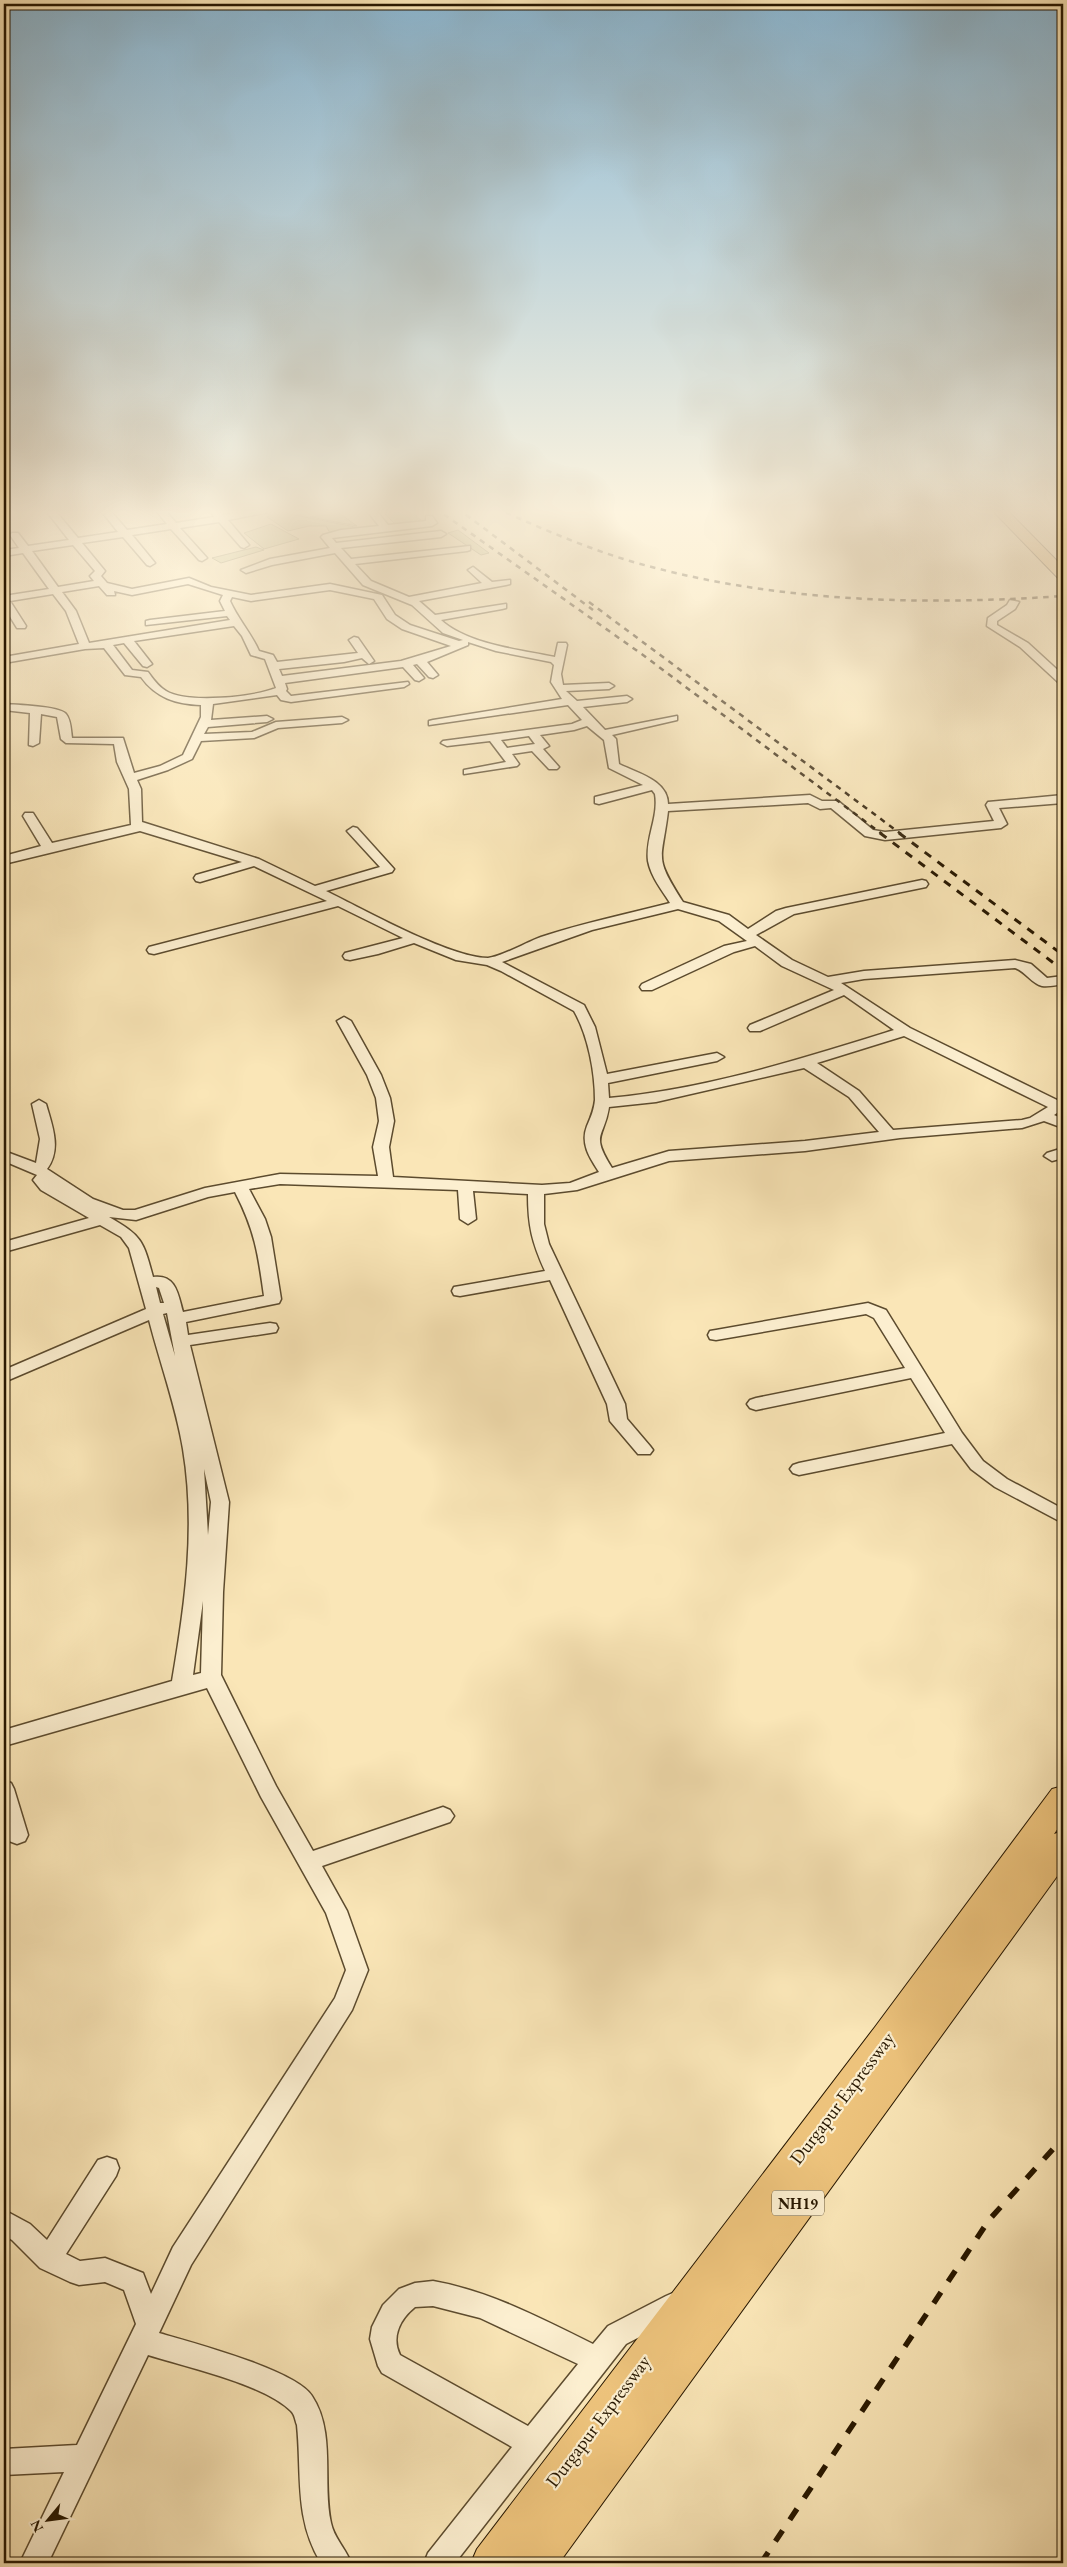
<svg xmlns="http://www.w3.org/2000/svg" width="1067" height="2567" viewBox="0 0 1067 2567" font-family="'EB Garamond',serif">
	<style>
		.green { fill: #c5c389; stroke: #766d44 }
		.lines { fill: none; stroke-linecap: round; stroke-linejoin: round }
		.minor-casing { stroke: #5c4b2e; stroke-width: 3 }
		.major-casing { stroke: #271700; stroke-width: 2 }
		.highway-casing { stroke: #271700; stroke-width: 2 }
		.minor { fill: #fcefd0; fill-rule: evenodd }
		.major { fill: #edc37c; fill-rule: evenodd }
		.highway { fill: #edc37c; fill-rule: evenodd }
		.rail-far2 { stroke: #271700; stroke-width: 2.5; stroke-dasharray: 5.5 5.5; stroke-linecap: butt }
		.rail-far1 { stroke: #271700; stroke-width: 3; stroke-dasharray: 8 8; stroke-linecap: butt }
		.rail { stroke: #271700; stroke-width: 5.5; stroke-dasharray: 13 13; stroke-linecap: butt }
		.labels { text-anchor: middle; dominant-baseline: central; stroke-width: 4.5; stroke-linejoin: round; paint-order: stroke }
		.shield { fill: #fcefd0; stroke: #67583e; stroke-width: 1 }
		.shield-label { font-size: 15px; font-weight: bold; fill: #271700 }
		.near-street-label { font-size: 19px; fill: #271700; stroke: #fcefd0 }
	</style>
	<rect width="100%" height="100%" fill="#fae6b7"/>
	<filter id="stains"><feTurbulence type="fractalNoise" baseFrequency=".004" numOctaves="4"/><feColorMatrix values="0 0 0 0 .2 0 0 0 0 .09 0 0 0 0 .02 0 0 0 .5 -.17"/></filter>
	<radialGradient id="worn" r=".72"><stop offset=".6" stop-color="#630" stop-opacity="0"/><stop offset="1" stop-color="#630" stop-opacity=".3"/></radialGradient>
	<path class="green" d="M 396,508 L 408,508 L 424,523 L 396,525 L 382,511 Z
		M 279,511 L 290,514 L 365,529 L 330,533 L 326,526 L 309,526 L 288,531 L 267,517 Z
		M 339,513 L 357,526 L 310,517 Z
		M 271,524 L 299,539 L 264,549 L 244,533 Z
		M 458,530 L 489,553 L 481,555 L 448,533 Z
		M 256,547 L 264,550 L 221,563 L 212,558 Z"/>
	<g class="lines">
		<g class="minor-casing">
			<path id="minor" d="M 44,508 L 53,508 L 78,538 L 118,532 L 99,508 L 108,508 L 127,530 L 167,524 L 154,508 L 163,508 L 176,523 L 214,517 L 208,508 L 217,508 L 223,515 L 267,508 L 290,508 L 228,520 L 249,545 L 244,548 L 241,547 L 219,522 L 180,528 L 207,558 L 202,561 L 199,560 L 171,529 L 132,535 L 155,563 L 150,566 L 147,565 L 123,537 L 82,543 L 105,571 L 101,576 L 107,583 L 132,589 L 189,578 L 211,587 L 251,595 L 330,584 L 382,595 L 395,615 L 410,625 L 459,641 L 463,640 L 443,633 L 412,605 L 363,585 L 335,553 L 272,565 L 246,573 L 241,570 L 270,559 L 330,548 L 321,537 L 323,535 L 341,530 L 379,526 L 365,508 L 374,508 L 388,525 L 426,521 L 426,516 L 432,516 L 437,523 L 432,526 L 332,538 L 336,543 L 441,531 L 446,534 L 441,537 L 341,548 L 351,559 L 470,546 L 470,550 L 467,551 L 355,564 L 371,581 L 409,597 L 482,583 L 468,570 L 473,567 L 492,582 L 510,580 L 510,584 L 506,585 L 419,601 L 435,615 L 506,604 L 506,608 L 502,609 L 441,620 C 467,644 520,650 555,657 L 558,643 L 566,643 L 567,645 L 561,674 L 563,685 L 609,683 L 614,686 L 609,689 L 566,691 L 577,701 L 627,696 L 632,699 L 627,702 L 583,707 L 605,730 L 677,716 L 677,720 L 612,735 L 616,739 L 619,764 C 637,773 668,780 668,804 L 810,795 L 822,801 L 838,801 L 873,830 L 885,832 L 994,821 L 986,805 L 988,802 L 1063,795 L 1063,803 L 999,808 L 1007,824 L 1001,828 L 885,840 L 865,836 L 831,808 L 820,809 L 808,803 L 668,811 C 662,862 653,855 683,902 L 729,915 L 748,929 L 776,911 L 786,908 L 922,880 L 926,881 L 928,884 L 926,887 L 794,914 L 756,935 L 792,960 L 828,977 L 864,971 L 1015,960 L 1031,964 L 1047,978 L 1063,976 L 1063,984 C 1057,985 1049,987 1042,986 C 1032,984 1025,971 1015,968 L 864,979 L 841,983 L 910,1028 L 1057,1100 L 1063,1099 L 1063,1109 L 1054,1115 L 1063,1119 L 1063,1128 L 1044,1121 L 1022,1128 L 900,1138 L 805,1151 L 669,1161 L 577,1190 L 544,1194 L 544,1224 L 549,1244 L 625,1404 L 627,1419 L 650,1446 L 653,1450 L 650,1454 L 638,1454 L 610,1421 L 607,1404 L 550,1280 L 460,1296 L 454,1295 L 452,1291 L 454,1287 L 460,1286 L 545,1271 C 532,1242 528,1226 528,1194 L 473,1191 L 476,1219 L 468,1224 L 460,1219 L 458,1190 L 280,1184 L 249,1189 L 265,1219 L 271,1237 L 281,1299 L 279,1303 L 186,1322 L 188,1335 L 270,1323 L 276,1324 L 278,1328 L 276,1332 L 270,1333 L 190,1345 L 229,1502 L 223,1592 L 221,1675 L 276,1786 L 313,1851 L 443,1807 L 450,1810 L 454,1816 L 450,1822 L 322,1866 L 347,1911 L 368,1970 L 352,2010 L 191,2265 L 159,2333 C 190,2342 296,2370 312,2396 C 336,2432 322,2482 331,2523 C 334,2538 346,2549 351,2563 L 321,2563 C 294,2519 302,2474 297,2425 C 295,2420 295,2415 291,2411 C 264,2384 186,2367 148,2355 L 48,2563 L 20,2563 L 64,2472 L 4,2475 L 4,2449 L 77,2445 L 136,2324 L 124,2290 L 105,2282 L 79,2285 L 70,2282 L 40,2268 L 12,2240 L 4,2235 L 4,2210 L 30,2224 L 47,2240 L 98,2160 L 107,2157 L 116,2160 L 119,2168 L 116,2176 L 66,2254 L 80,2261 L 105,2258 L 143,2273 L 151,2294 L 173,2247 L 335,1998 L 346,1970 L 326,1913 L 261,1797 L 207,1688 L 4,1746 L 4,1730 L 172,1681 C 185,1605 196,1527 183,1449 C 176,1406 160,1363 149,1320 L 4,1382 L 4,1370 L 146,1309 L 129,1248 L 121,1237 L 100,1225 L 4,1252 L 4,1242 L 89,1218 L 41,1190 L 33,1180 L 37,1175 L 4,1161 L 4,1151 L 36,1163 L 40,1139 L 32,1104 L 39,1100 L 46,1104 C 52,1125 62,1149 47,1169 L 93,1199 L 123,1210 L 135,1210 L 205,1188 L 280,1174 L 378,1176 L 373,1147 L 379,1121 L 376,1098 L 367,1075 L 337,1021 L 344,1017 L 351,1021 L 381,1075 L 390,1098 L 394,1121 L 389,1147 L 393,1177 L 542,1185 L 570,1183 L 599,1172 C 590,1158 580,1144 587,1126 C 591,1117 594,1110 595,1100 C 595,1072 588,1035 574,1011 L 501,971 L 487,965 L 456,960 L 414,943 L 378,954 L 350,960 L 345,959 L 343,956 L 345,953 L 403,938 L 338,906 L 154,954 L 149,953 L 147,950 L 149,947 L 327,901 L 254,866 L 200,882 L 196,881 L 194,878 L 196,875 L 242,862 L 140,831 L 4,864 L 4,856 L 41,846 L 23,816 L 25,813 L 33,813 L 52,843 L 131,825 L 129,789 L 117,762 L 114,744 L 66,743 L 61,739 L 57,717 L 41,714 L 39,743 L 33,746 L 29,745 L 30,713 L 4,710 L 4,704 C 16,705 60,706 66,714 C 71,720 71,731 72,738 L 123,738 L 134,773 L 160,766 L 183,755 L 201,717 L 201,705 C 176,704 156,698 141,677 L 125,675 L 104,648 L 85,649 L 4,663 L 4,657 L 79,644 L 66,611 L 53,594 L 10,601 L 26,626 L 25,628 L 17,628 L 4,607 L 4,596 L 49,589 L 23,553 L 4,556 L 4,550 L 19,548 L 10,535 L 12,533 L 18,533 L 28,546 L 69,540 ZM 73,545 L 95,571 L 90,576 L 94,581 L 58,587 L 32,551 ZM 188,584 L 223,595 L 220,601 L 225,611 L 150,620 L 146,621 L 146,625 L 227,616 L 230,620 L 89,643 L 76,611 L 62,592 L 99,586 L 107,595 L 115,595 L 114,591 L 132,595 ZM 330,590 L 374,599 L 387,619 L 402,629 L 451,646 L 401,661 L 282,676 L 279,669 L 344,662 L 362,658 L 369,664 L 374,661 L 358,638 L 354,637 L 349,640 L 358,653 L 277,662 L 273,655 L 259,651 C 251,633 238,619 230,601 L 232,597 L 251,601 ZM 234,626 L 242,636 L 251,655 L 265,659 L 276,688 C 254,697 187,704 166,691 C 158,686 153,679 148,672 L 132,670 L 113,645 L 124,643 L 143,666 L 147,667 L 152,664 L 134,641 ZM 468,642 L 496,651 L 551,662 L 554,665 L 551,682 L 562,699 L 433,720 L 429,721 L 429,725 L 568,705 L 582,720 L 572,724 L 443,741 L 441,743 L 447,746 L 490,741 L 506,762 L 464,770 L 464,774 L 517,766 L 519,764 L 512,754 L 532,751 L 549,769 L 557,769 L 559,767 L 543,749 L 549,746 L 540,735 L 574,730 L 587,726 L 604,740 L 609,768 L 643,785 L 595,797 L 595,803 L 599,804 L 652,790 L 655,794 C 659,817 645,838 648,861 C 651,877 662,890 670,903 C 627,914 583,923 541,937 C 527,942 501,957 488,958 C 450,958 363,909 326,891 L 392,872 L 394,869 L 357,828 L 353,827 L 347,831 L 380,867 L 315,886 L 259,859 L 142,822 L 141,789 L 137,780 L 168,770 L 192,759 L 201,741 L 254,738 L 278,728 L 342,723 L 348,720 L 342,717 L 276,722 L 252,732 L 204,734 L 208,727 L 267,722 L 273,719 L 267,716 L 211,720 L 213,704 L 277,695 L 281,700 L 291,702 L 404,687 L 409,684 L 408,682 L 291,696 L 286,691 L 287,689 L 285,683 L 403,667 L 415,680 L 419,681 L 424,678 L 413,665 L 417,664 L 429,677 L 433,678 L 438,675 L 427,662 L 468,645 ZM 529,736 L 535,744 L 507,748 L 501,740 ZM 678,909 L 719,921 L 747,941 L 724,946 L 642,984 L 640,987 L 642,990 L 652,990 L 734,952 L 755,946 L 782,966 L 834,990 L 750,1025 L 748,1028 L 750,1031 L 760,1031 L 844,995 L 894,1030 C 801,1059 707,1089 609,1098 L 608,1083 L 717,1061 L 724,1057 L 717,1053 L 607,1074 L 595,1027 L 584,1005 L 502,962 L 592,930 ZM 904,1036 L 1048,1107 L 1030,1118 L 1022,1120 L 893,1130 L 859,1091 L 817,1063 ZM 804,1068 L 849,1097 L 879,1132 L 805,1141 L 669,1151 L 612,1168 C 590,1133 604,1139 609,1107 L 656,1102 ZM 235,1192 C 255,1231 258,1253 264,1296 L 183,1312 C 178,1294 176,1274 153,1277 C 143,1240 142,1236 109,1217 L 136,1220 L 208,1197 ZM 156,1287 L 159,1288 L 164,1303 L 160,1303 ZM 167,1313 L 175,1356 L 163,1314 ZM 204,1469 L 211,1502 L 208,1535 ZM 203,1601 L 201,1673 L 193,1675 Z
				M 1010,600 L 1019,602 L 1015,609 L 997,621 L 997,625 L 1028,643 L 1063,675 L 1063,684 L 1059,683 L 1020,647 L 987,626 L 988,618 L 1007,605 Z
				M 1063,1148 L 1063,1158 L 1052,1161 L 1044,1156 L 1047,1153 Z
				M 868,1303 L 886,1310 L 962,1433 L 983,1461 L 1007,1479 L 1063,1509 L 1063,1523 L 995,1487 L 971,1469 L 952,1444 L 799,1475 L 793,1473 L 790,1469 L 793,1465 L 799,1463 L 945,1433 L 911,1378 L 756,1410 L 750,1408 L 747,1404 L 750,1400 L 756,1398 L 905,1368 L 874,1318 L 866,1314 L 716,1340 L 710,1339 L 708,1335 L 710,1331 L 716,1330 Z
				M 4,1781 L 11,1783 L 14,1789 L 28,1835 L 25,1841 L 17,1844 L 9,1841 L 4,1826 Z
				M 433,2281 C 490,2291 542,2319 593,2344 L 608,2326 L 666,2296 L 675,2292 L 684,2296 L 688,2305 L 684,2314 L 626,2344 L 455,2563 L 424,2563 L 428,2553 L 512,2447 L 382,2373 L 378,2366 L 370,2339 L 372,2327 L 383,2305 L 399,2289 L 415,2283 ZM 433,2306 L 480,2318 L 578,2364 L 528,2426 L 400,2355 C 391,2337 400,2319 415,2307 Z"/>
		</g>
		<g class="major-casing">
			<path id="major" d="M 1009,508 L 1022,508 L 1023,510 L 1017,513 Z"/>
		</g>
		<g class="highway-casing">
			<path id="highway" d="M 990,508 L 1005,508 L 1063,567 L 1063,579 L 1058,578 Z
				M 1063,1786 L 1063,1821 L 1054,1834 L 1063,1831 L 1063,1868 L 559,2563 L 471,2563 L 477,2549 L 875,2027 L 1052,1789 Z"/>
		</g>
		<use href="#minor" class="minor"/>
		<use href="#major" class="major"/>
		<use href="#highway" class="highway"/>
		<path class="rail-far2" d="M 435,508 L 643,655 L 882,834
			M 457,508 L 593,610
			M 496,508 C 540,528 584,547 630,561 C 771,602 917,606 1063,596
			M 589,602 L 901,834"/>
		<path class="rail-far1" d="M 880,833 L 1063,970
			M 899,833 L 1063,955"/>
		<path class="rail" d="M 761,2563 L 989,2220 L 1063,2138"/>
	</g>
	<linearGradient id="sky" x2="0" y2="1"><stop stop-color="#8bb8d4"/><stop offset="0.59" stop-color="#fdf4df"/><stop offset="1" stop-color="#fdf4df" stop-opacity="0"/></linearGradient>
	<rect width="1067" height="868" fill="url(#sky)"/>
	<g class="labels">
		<rect class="shield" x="772" y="2190.5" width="52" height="25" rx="4"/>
		<g class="shield-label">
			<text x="798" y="2203">NH19</text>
		</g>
		<g class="near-street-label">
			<text transform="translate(842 2098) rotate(-53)">Durgapur Expressway</text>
			<text transform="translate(598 2421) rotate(-53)">Durgapur Expressway</text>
		</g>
	</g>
	<rect width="1067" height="2567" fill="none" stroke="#fae6b7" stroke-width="20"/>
	<rect x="5" y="5" width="1057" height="2557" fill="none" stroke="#271700" stroke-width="2.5"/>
	<rect x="10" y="10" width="1047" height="2547" fill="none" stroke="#271700"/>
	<g transform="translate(48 2520) rotate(241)" stroke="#fcefd0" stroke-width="4" paint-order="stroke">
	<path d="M0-4L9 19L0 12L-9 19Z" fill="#271700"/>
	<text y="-8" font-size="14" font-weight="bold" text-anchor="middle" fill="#271700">N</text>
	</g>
	<rect width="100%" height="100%" filter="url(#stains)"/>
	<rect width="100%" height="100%" fill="url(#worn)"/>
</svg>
